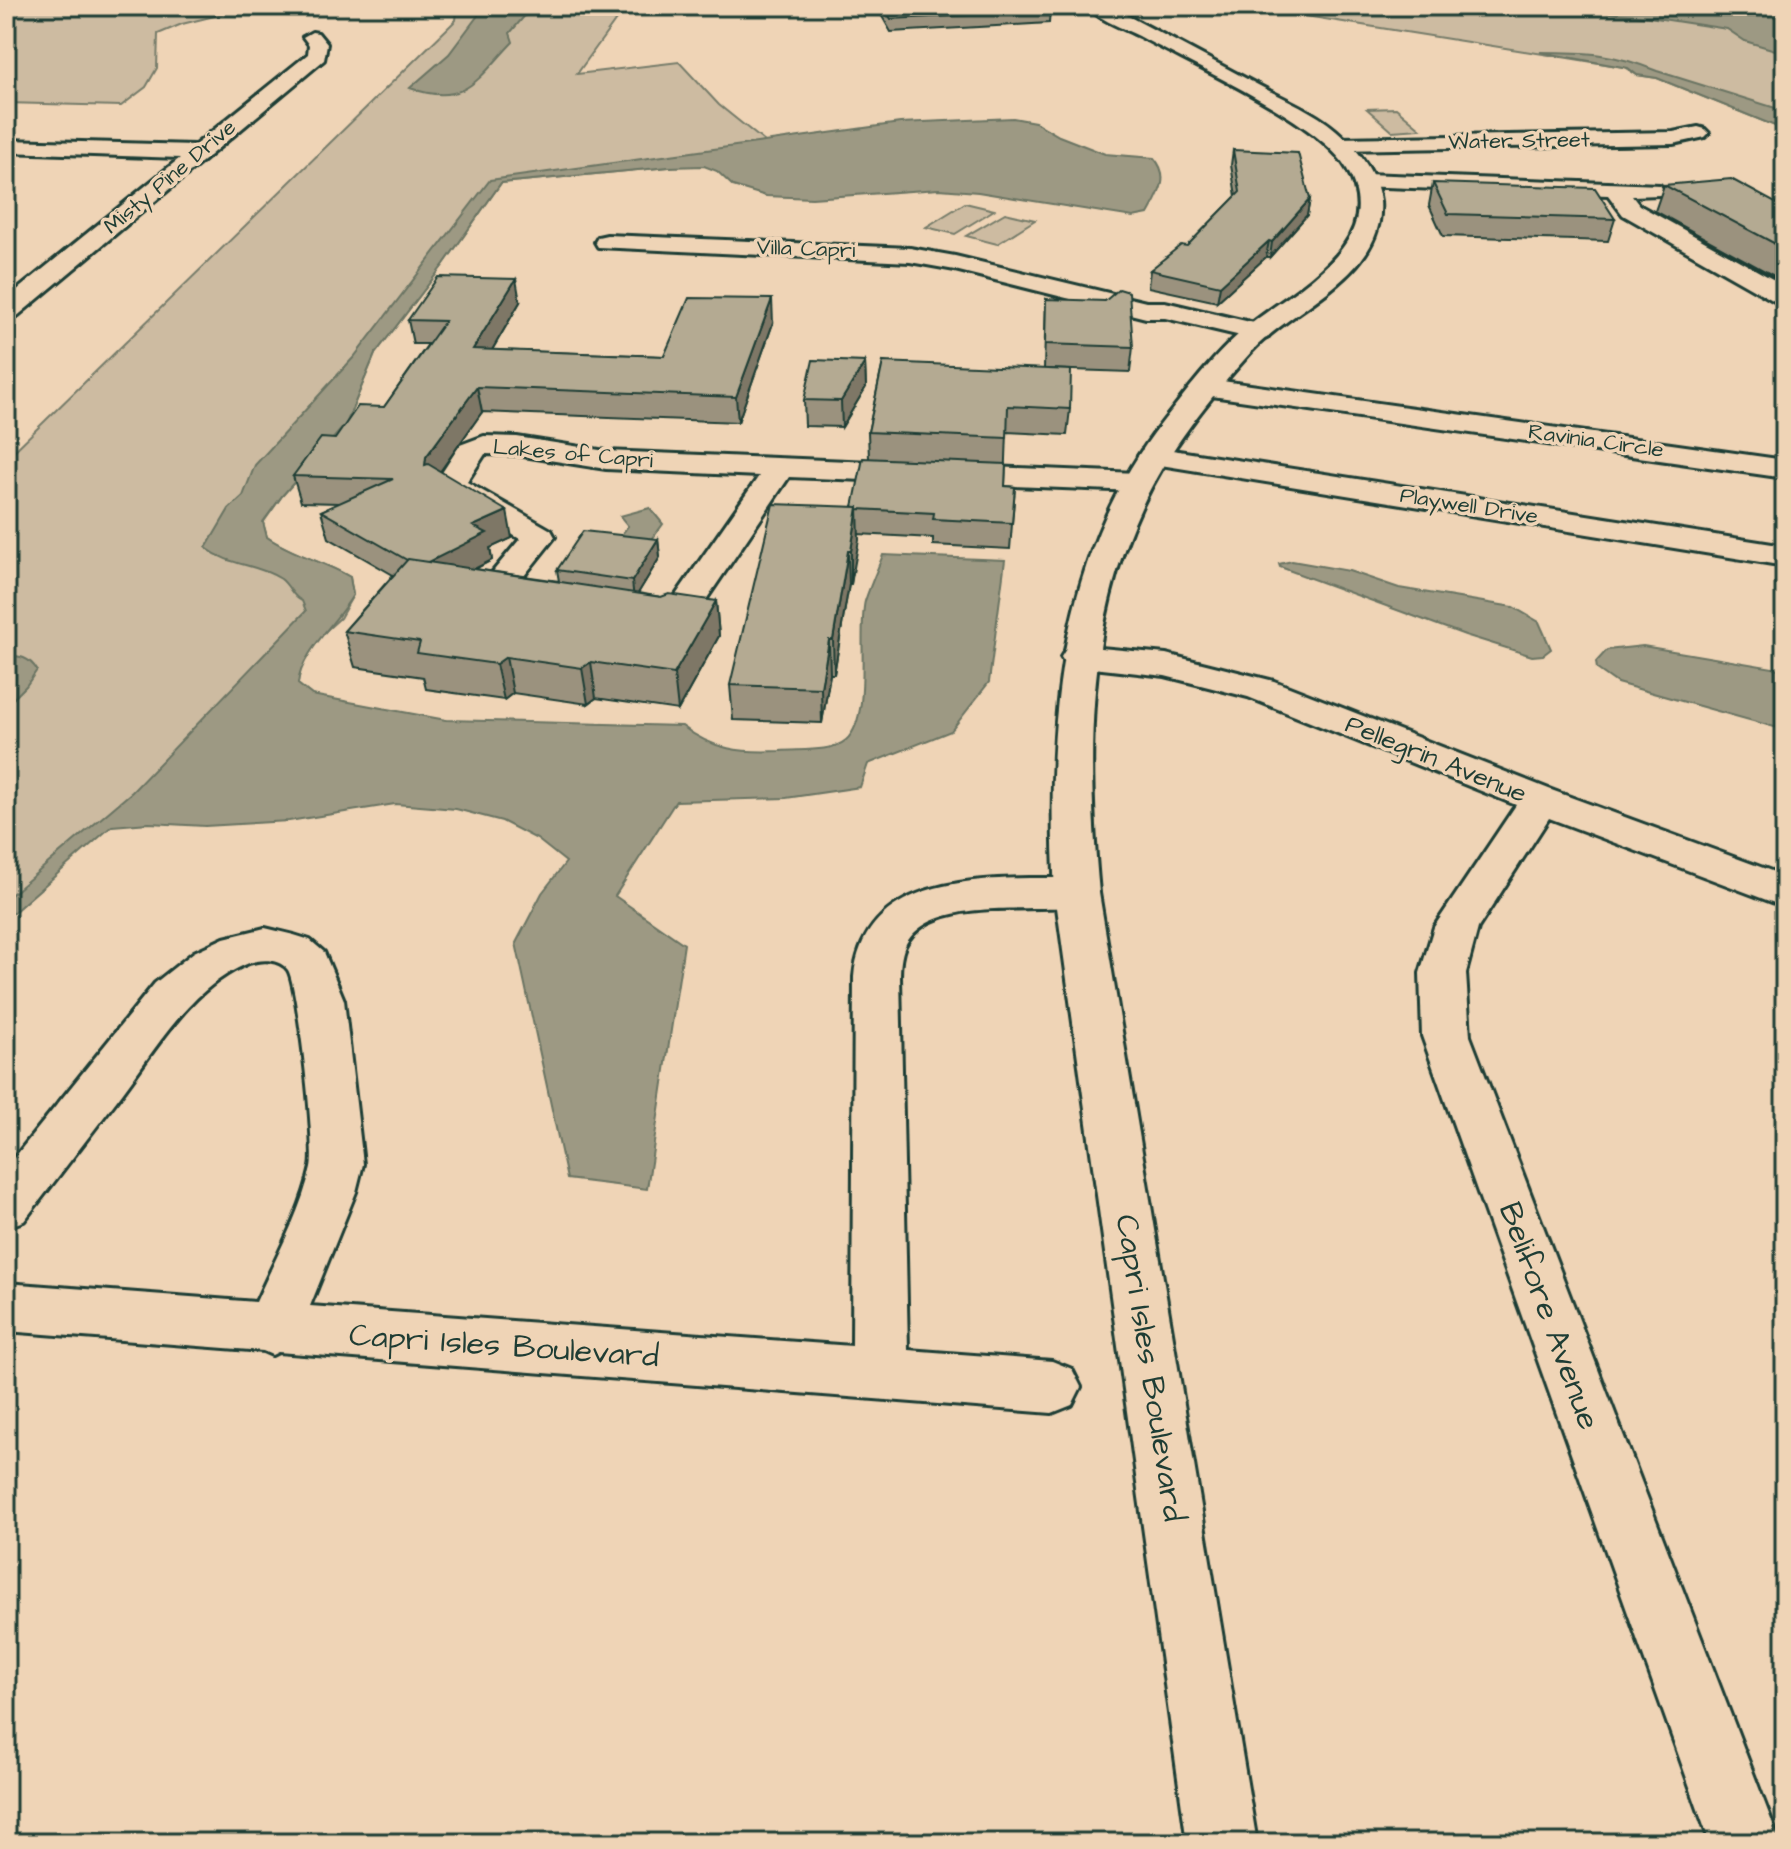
<svg xmlns="http://www.w3.org/2000/svg" width="1791" height="1849" viewBox="0 0 1791 1849" font-family="'Architects Daughter',sans-serif">
	<style>
		.green { fill: #cdbba1; stroke: #767c6a; stroke-width: 2 }
		.water { fill: #9d9983; stroke: #6b7463; stroke-width: 2 }
		.lines { fill: none; stroke-linecap: round; stroke-linejoin: round }
		.river { fill: #9d9983; fill-rule: evenodd }
		.minor-casing { stroke: #1f3d34; stroke-width: 6 }
		.tertiary-casing { stroke: #1f3d34; stroke-width: 6 }
		.minor { fill: #efd4b6; fill-rule: evenodd }
		.tertiary { fill: #efd4b6; fill-rule: evenodd }
		.wall { fill: #9b927e; stroke: #1f3d34; stroke-width: 2 }
		.shaded-wall { fill: #7e7766; stroke: #1f3d34; stroke-width: 2 }
		.building { fill: #b4aa92; stroke: #1f3d34; stroke-width: 2 }
		.labels { text-anchor: middle; dominant-baseline: central; stroke-width: 7; stroke-linejoin: round; paint-order: stroke }
		.far-street-label { font-size: 22px; fill: #1f3d34; stroke: #efd4b6 }
		.street-label { font-size: 26px; fill: #1f3d34; stroke: #efd4b6 }
		.near-street-label { font-size: 32px; fill: #1f3d34; stroke: #efd4b6 }
	</style>
	<rect width="100%" height="100%" fill="#efd4b6"/>
	<filter id="ink" filterUnits="userSpaceOnUse"><feTurbulence type="fractalNoise" baseFrequency=".0125" numOctaves="2"/><feDisplacementMap in="SourceGraphic" scale="16" xChannelSelector="R" yChannelSelector="G"/><feConvolveMatrix kernelMatrix="1 2 1 2 8 2 1 2 1" color-interpolation-filters="sRGB"/></filter>
	<g filter="url(#ink)">
		<path class="green" d="M 6,6 L 255,6 L 182,24 L 158,34 L 157,68 L 146,87 L 121,106 L 6,103 Z
			M 447,6 L 626,6 L 577,74 L 679,62 L 719,105 L 765,142 L 669,167 L 501,183 L 444,264 L 375,354 L 346,424 L 282,496 L 263,523 L 267,537 C 293,555 323,561 350,577 L 353,595 L 340,618 L 6,919 L 6,459 L 456,20 L 457,11 Z
			M 1288,6 L 1785,6 L 1785,130 L 1657,78 L 1637,75 L 1624,67 L 1306,16 Z
			M 1396,108 L 1421,129 L 1392,131 L 1367,109 Z
			M 965,203 L 994,210 L 955,234 L 926,227 Z
			M 1005,213 L 1035,220 L 997,244 L 966,236 Z"/>
		<path class="water" d="M 485,6 L 533,6 L 510,33 L 513,42 C 478,78 466,108 410,88 L 449,54 Z
			M 1560,6 L 1710,6 L 1785,13 L 1785,53 L 1745,41 L 1727,29 L 1636,15 L 1562,10 Z
			M 1540,52 C 1587,52 1613,53 1657,71 L 1785,111 L 1785,130 L 1657,78 L 1637,75 L 1628,68 Z
			M 1013,118 L 1035,122 L 1059,136 L 1105,154 L 1154,158 C 1171,177 1159,194 1148,214 L 1133,217 L 978,192 L 939,189 L 812,198 L 766,196 L 733,186 L 717,171 L 704,166 L 669,167 L 501,183 L 444,264 L 375,354 L 346,424 L 282,496 L 263,522 L 267,537 C 293,555 323,561 350,577 L 353,595 C 337,622 300,654 298,684 L 312,695 L 446,720 L 682,726 C 713,750 741,753 780,751 C 798,749 831,753 846,740 C 873,716 857,635 865,601 C 870,586 877,570 883,555 L 1005,560 L 989,682 L 951,731 L 868,764 L 860,787 L 786,798 L 676,801 L 615,896 L 684,944 L 647,1189 L 567,1179 L 516,943 L 542,893 L 566,862 L 537,839 L 502,821 L 456,809 L 395,804 L 289,821 L 205,826 L 149,823 L 112,826 L 6,919 L 6,899 L 132,792 L 306,611 L 302,601 C 292,597 290,586 281,579 C 256,563 231,567 206,548 L 229,509 L 243,496 L 255,465 L 354,357 L 490,180 L 900,123 Z
			M 650,508 L 663,524 L 650,542 L 619,538 L 628,526 L 620,516 Z
			M 1292,561 L 1349,571 L 1399,588 L 1513,607 L 1539,622 L 1551,649 L 1543,655 L 1532,656 L 1465,635 L 1280,567 L 1279,564 Z
			M 1643,646 L 1785,670 L 1785,730 L 1617,683 L 1597,669 L 1596,662 L 1607,650 Z
			M 6,655 C 20,656 29,657 37,670 L 26,686 L 6,706 Z"/>
		<g class="lines">
			<path class="river" d="M 6,6 L 25,6 L 21,12 L 6,14 Z"/>
			<g class="minor-casing">
				<path id="minor" d="M 312,32 L 318,33 L 327,44 L 324,60 L 15,318 L 6,320 L 6,299 L 180,158 L 6,152 L 6,140 L 195,145 L 308,54 L 309,45 L 303,37 Z
					M 1698,127 L 1705,129 L 1709,133 L 1705,137 L 1673,144 L 1339,150 L 1328,144 L 1339,138 L 1673,132 Z
					M 1365,174 L 1660,185 L 1663,190 L 1660,195 L 1632,196 L 1639,205 L 1785,286 L 1785,305 L 1776,302 L 1623,215 L 1608,195 L 1357,186 L 1354,181 L 1357,176 Z
					M 607,235 L 910,248 L 955,256 L 1146,302 L 1165,302 L 1267,326 L 1271,332 L 1267,338 L 1258,340 L 1165,318 L 1146,318 L 955,270 L 910,262 L 598,247 L 595,242 L 598,237 Z
					M 1208,379 L 1785,460 L 1785,478 L 1198,394 L 1194,388 L 1198,382 Z
					M 484,436 L 517,437 L 606,451 L 1137,473 L 1148,475 L 1153,482 L 1148,489 L 1137,491 L 789,477 L 693,619 L 666,629 L 627,621 L 621,614 L 627,607 C 641,603 656,610 669,605 L 759,476 L 606,469 L 517,455 L 485,454 L 467,482 L 551,530 L 555,537 L 516,586 L 539,591 L 544,598 L 539,605 L 527,608 L 480,600 L 475,593 L 520,539 L 439,492 L 434,485 L 460,445 Z
					M 1153,447 L 1785,546 L 1785,566 L 1142,462 L 1138,456 L 1142,450 Z
					M 1079,646 L 1166,654 L 1274,681 L 1554,791 L 1785,876 L 1785,907 L 1549,818 L 1478,928 L 1466,973 L 1470,1036 L 1780,1843 L 1710,1843 L 1422,1036 L 1420,973 L 1434,927 L 1516,805 L 1248,697 L 1165,676 L 1066,665 L 1061,657 L 1066,649 Z
					M 1030,878 L 1077,878 L 1092,883 L 1099,893 L 1092,903 C 1045,917 931,891 905,946 C 901,955 900,967 900,977 L 908,1350 L 1052,1361 L 1072,1369 L 1081,1387 L 1072,1405 L 1052,1413 L 278,1352 L 272,1355 L 263,1351 L 6,1331 L 6,1283 L 256,1302 C 275,1259 301,1213 311,1167 C 316,1148 298,985 288,970 C 279,958 261,959 249,963 C 191,986 156,1049 120,1096 C 88,1138 56,1179 24,1221 L 6,1227 L 6,1168 L 155,983 L 194,952 L 224,938 L 265,928 L 294,935 L 310,940 L 324,952 L 344,1000 L 363,1164 L 356,1192 L 310,1306 L 852,1346 L 854,977 C 863,886 957,879 1030,878 Z"/>
			</g>
			<g class="tertiary-casing">
				<path id="tertiary" d="M 1087,6 L 1109,6 C 1159,32 1209,59 1258,85 C 1284,99 1314,111 1336,130 C 1357,148 1377,173 1380,201 C 1386,275 1292,307 1252,351 C 1209,399 1168,449 1141,508 C 1085,628 1087,764 1099,893 L 1257,1843 L 1187,1843 L 1055,893 C 1046,728 1057,556 1164,420 C 1187,391 1212,358 1240,333 C 1285,292 1392,248 1347,169 C 1320,121 1191,65 1139,36 C 1123,28 1099,20 1087,6 Z"/>
			</g>
			<use href="#minor" class="minor"/>
			<use href="#tertiary" class="tertiary"/>
		</g>
		<path class="wall" d="M 876,6 L 1045,6 L 1050,11 L 1049,23 L 891,32 Z
			M 1233,150 L 1310,199 L 1307,215 L 1270,257 L 1266,257 L 1217,302 L 1148,287 L 1150,270 L 1187,246 L 1236,196 L 1231,165 Z
			M 1433,183 L 1615,219 L 1608,241 L 1443,236 L 1429,205 Z
			M 1664,185 L 1785,208 L 1785,282 L 1655,211 Z
			M 1046,299 L 1133,347 L 1130,372 L 1044,369 Z
			M 520,302 L 492,350 L 664,356 L 773,323 L 738,422 L 482,412 L 440,471 L 512,538 L 490,548 L 492,560 L 475,569 L 559,581 L 557,570 L 658,539 L 660,557 L 638,593 L 661,597 L 716,601 L 719,636 L 678,710 L 596,698 L 588,704 L 513,693 L 504,700 L 426,689 L 423,677 L 355,667 L 344,631 L 393,575 L 329,538 L 321,511 L 339,503 L 301,502 L 293,476 L 335,439 L 384,407 L 428,344 L 413,344 L 408,320 Z
			M 865,362 L 866,387 L 842,427 L 805,426 L 804,400 Z
			M 883,362 L 1070,409 L 1067,435 L 1007,432 L 1005,486 L 1015,487 L 1010,549 L 933,545 L 933,538 L 858,534 L 851,584 L 849,584 L 834,674 L 830,674 L 822,723 L 733,720 L 730,685 L 853,507 L 869,458 L 868,432 Z"/>
		<path class="shaded-wall" d="M 1310,199 L 1307,215 L 1270,257 L 1272,242 Z
			M 1269,241 L 1266,257 L 1217,302 L 1220,286 Z
			M 516,279 L 520,302 L 478,374 L 473,349 Z
			M 772,299 L 773,323 L 738,422 L 736,397 Z
			M 865,362 L 866,387 L 842,427 L 841,401 Z
			M 477,387 L 482,412 L 432,483 L 425,465 L 426,457 Z
			M 858,507 L 859,540 L 851,584 L 851,551 Z
			M 507,511 L 512,538 L 490,548 L 492,560 L 425,594 L 419,567 L 473,526 Z
			M 658,539 L 660,557 L 634,600 L 632,581 Z
			M 848,551 L 849,584 L 834,674 L 833,640 Z
			M 716,601 L 719,636 L 678,710 L 674,674 Z
			M 829,640 L 830,674 L 822,723 L 821,688 Z
			M 506,657 L 513,693 L 504,700 L 496,664 Z
			M 591,662 L 596,698 L 588,704 L 582,668 Z"/>
		<path class="building" d="M 883,6 L 1045,6 L 1050,11 L 891,19 Z
			M 1233,150 L 1298,153 L 1310,199 L 1272,242 L 1269,241 L 1220,286 L 1150,270 L 1181,245 L 1187,246 L 1240,192 Z
			M 1731,179 L 1785,208 L 1785,249 L 1664,185 Z
			M 1433,183 L 1595,188 L 1615,219 L 1448,214 Z
			M 438,277 L 516,279 L 473,349 L 664,356 L 689,298 L 772,299 L 736,397 L 477,387 L 426,457 L 425,465 L 428,464 L 507,511 L 473,526 L 487,533 L 429,562 L 408,559 L 407,560 L 321,511 L 393,479 L 293,476 L 321,438 L 335,439 L 358,406 L 384,407 L 445,321 L 408,320 Z
			M 1119,289 L 1129,292 L 1133,347 L 1045,344 L 1046,299 L 1105,301 Z
			M 813,360 L 865,362 L 841,401 L 804,400 Z
			M 883,362 L 1071,370 L 1070,409 L 1008,406 L 1007,438 L 868,432 Z
			M 863,458 L 1006,464 L 1005,486 L 1015,487 L 1012,523 L 933,519 L 934,513 L 858,509 L 858,507 L 853,507 Z
			M 773,504 L 858,507 L 851,551 L 848,551 L 833,640 L 829,640 L 821,688 L 730,685 Z
			M 583,531 L 658,539 L 632,581 L 557,570 Z
			M 408,559 L 661,597 L 669,594 L 716,601 L 674,674 L 591,662 L 582,668 L 506,657 L 496,664 L 417,653 L 420,642 L 344,631 Z"/>
	</g>
	<g class="labels">
		<g class="far-street-label">
			<text transform="translate(1519 141) rotate(-1)">Water Street</text>
			<text transform="translate(170 177) rotate(-40)">Misty Pine Drive</text>
			<text transform="translate(806 249) rotate(2)">Villa Capri</text>
			<text transform="translate(1596 441) rotate(8)">Ravinia Circle</text>
			<text transform="translate(573 454) rotate(5)">Lakes of Capri</text>
			<text transform="translate(1469 506) rotate(9)">Playwell Drive</text>
		</g>
		<g class="street-label">
			<text transform="translate(1436 759) rotate(22)">Pellegrin Avenue</text>
		</g>
		<g class="near-street-label">
			<text transform="translate(1549 1316) rotate(70)">Belifore Avenue</text>
			<text transform="translate(504 1346) rotate(4)">Capri Isles Boulevard</text>
			<text transform="translate(1150 1368) rotate(81)">Capri Isles Boulevard</text>
		</g>
	</g>
	<rect width="1791" height="1849" fill="none" stroke="#efd4b6" stroke-width="32"/>
	<rect x="16" y="16" width="1759" height="1817" fill="none" stroke="#1f3d34" stroke-width="3" filter="url(#ink)"/>
</svg>
